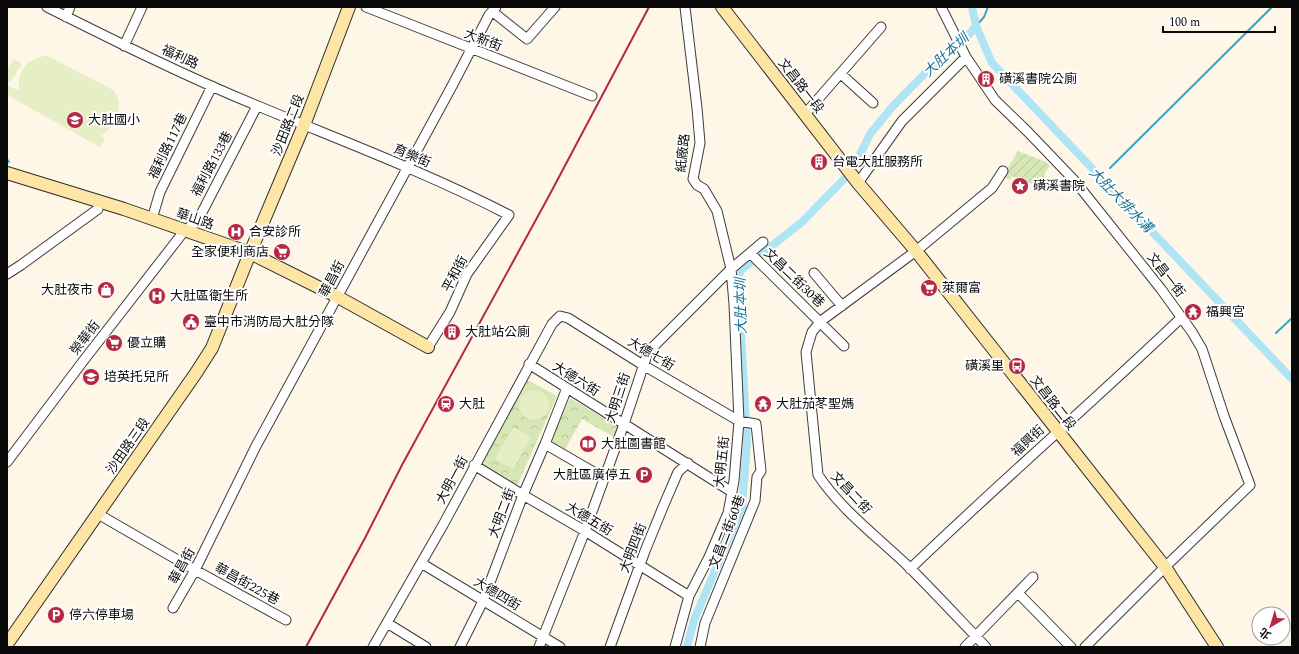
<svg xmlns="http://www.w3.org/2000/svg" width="1299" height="654" viewBox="0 0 1299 654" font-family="Spectral,'Noto Sans TC',serif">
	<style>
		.park { fill: url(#park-crowns) }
		.garden { fill: url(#garden-furrows) }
		.pitch { fill: #e6eec5 }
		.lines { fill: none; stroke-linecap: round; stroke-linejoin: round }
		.stream { stroke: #38a5c7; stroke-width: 2 }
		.canal { stroke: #aee4f3; stroke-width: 8 }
		.street-casing { stroke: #3d3d3d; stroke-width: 11 }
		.secondary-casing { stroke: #2c2c2c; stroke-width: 14 }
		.street { stroke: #fff; stroke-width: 9 }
		.secondary { stroke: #fce5a5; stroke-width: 12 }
		.rail { stroke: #b32844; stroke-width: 2 }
		.labels { text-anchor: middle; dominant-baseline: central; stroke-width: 4; stroke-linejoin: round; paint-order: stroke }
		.street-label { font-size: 13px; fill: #0a0a0a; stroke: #fff }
		.poi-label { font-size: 13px; fill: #0a0a0a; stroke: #fff; text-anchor: start }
		.water-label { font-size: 14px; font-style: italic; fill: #197295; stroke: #fff }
	</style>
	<defs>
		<pattern id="park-crowns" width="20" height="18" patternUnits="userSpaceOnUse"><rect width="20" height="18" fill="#d6e6b4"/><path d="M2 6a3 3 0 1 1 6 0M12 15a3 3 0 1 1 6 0" fill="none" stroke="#b6c499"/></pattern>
		<pattern id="garden-furrows" width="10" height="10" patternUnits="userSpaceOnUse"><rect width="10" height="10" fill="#d6e6b4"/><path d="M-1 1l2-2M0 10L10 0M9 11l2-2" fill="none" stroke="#b6c499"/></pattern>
	</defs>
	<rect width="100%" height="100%" fill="#fef6e7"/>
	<path class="park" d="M 526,379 L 557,396 L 516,488 L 479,467 Z
		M 570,398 L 621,429 L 616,438 L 582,419 L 564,451 L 549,445 Z"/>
	<path class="garden" d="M 1018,151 L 1046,162 L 1050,166 L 1046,171 L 1040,187 L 1012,176 L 1010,180 L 1003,177 L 1006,171 Z"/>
	<path class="pitch" d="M 44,56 L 48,56 L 113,90 C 126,105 116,127 101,136 L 105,138 L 100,147 L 7,95 L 7,85 L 19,91 C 18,71 24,61 44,56 Z
		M 14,59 L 22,64 L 10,83 L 7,81 L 7,70 Z
		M519 405a15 15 0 1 1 30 0a15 15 0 1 1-30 0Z
		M 513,427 L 531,437 L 513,469 L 495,459 Z"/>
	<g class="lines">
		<path class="stream" d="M 976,26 L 984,17 L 988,7
			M 7,159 L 9,162
			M 1110,168 L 1272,7
			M 1276,333 L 1292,318"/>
		<path class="canal" d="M 972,7 L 976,26 L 992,63 L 1292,379
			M 687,647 L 694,620 L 742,507 L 747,442 L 738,279 L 741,270 L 802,222 L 845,178 L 857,161 L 870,134 L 893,106 L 947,51 L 965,39 L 976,26"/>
		<g class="street-casing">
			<path id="street" d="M 47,7 C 117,42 187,77 258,106 C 342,141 428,173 509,215 L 467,274 L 450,312 L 428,347
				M 366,7 L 592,96
				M 941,7 L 966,57 L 995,100 L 1028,132 L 1074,180 L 1161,289 L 1192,332 L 1202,349 L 1224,416 L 1250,485 L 1165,567 L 1085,647
				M 493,12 L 527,39 L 555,7
				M 66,17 L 70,7
				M 124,46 L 142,7
				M 841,74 L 873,103
				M 805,114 L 881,27
				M 858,183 L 902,121 L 966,57
				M 152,219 L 160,192 L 212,86
				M 750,253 L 844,346
				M 814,273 L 842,306
				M 7,274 L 21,265 L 98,209
				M 529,364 L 732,492
				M 545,444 L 604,478
				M 7,462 L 84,360 L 185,230 L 197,222 L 257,106
				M 474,465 L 523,495 L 585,531 L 689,596
				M 98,514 L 195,570 L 286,620
				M 421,563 L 560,647
				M 910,569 C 999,483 1093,402 1182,317
				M 1018,593 L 1071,647
				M 173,608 L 195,570 L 256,446 L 452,86 L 489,15 L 496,7
				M 387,623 L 426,647
				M 373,647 L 443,525 L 552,324 L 560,316 L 568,318 L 643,365 L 739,421 L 756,424 L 761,471 L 757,477 L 755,501 L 705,623 L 700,647
				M 460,647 L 483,601 L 523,495 L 545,444 L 567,388
				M 539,647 L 585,531 L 624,424 L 648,352 L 731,269 L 763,242
				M 610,647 L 645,551 L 663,507 L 678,472 L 688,463
				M 675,647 L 689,596 L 709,557 L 728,513 L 734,481 L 739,421 L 734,304 L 731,269 L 717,211 L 704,189 L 697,185 L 693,179 L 700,143 L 697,108 L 685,7
				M 965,647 L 1033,577
				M 986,647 C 961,621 936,594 910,568 C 879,538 842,511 818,475 L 806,352 L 812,332 L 821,321 L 916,251 L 992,188 L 1003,171"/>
		</g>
		<g class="secondary-casing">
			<path id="secondary" d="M 722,7 L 858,183 L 916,251 L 1165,567 L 1217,647
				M 7,173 L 124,209 L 250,253 L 338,297 L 428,347
				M 7,644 L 196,373 L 212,348 L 250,253 L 304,125 L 349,7"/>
		</g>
		<use href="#street" class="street"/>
		<use href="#secondary" class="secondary"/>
		<path class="rail" d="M 306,647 L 365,538 L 402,465 L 550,194 L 649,7"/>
	</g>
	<defs>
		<g id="building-disc" transform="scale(0.9)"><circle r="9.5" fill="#b32844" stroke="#fff"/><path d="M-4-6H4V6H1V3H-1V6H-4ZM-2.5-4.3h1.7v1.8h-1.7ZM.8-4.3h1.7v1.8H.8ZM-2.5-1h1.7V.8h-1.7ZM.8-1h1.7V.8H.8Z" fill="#fff"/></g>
		<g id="school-disc" transform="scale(0.9)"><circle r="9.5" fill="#b32844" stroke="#fff"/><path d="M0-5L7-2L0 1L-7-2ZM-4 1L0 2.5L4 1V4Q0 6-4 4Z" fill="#fff"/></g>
		<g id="sight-disc" transform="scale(0.9)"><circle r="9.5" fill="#b32844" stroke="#fff"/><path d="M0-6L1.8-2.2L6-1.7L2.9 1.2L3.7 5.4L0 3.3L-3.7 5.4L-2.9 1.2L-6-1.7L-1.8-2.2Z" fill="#fff"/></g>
		<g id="hospital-disc" transform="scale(0.9)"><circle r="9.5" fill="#b32844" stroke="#fff"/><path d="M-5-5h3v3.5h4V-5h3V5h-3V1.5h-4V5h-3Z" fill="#fff"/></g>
		<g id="supermarket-disc" transform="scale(0.9)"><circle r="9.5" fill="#b32844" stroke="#fff"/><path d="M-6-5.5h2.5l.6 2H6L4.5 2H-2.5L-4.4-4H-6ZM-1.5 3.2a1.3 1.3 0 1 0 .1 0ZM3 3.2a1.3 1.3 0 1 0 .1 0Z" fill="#fff"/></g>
		<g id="shop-disc" transform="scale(0.9)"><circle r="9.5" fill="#b32844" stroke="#fff"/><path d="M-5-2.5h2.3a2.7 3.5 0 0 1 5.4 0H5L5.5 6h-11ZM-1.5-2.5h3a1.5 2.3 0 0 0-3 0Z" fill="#fff"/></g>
		<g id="temple-disc" transform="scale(0.9)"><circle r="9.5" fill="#b32844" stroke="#fff"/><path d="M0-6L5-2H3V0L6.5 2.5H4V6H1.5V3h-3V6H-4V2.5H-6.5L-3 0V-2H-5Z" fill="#fff"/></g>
		<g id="civic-disc" transform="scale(0.9)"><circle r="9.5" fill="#b32844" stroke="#fff"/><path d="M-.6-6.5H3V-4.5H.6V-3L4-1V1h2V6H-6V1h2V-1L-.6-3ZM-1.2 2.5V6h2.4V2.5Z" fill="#fff"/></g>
		<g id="bus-disc" transform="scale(0.9)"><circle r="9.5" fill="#b32844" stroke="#fff"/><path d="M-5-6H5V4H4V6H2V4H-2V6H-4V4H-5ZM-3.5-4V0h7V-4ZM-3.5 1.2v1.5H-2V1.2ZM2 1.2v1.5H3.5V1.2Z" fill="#fff"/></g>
		<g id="station-disc" transform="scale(0.9)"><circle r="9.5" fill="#b32844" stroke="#fff"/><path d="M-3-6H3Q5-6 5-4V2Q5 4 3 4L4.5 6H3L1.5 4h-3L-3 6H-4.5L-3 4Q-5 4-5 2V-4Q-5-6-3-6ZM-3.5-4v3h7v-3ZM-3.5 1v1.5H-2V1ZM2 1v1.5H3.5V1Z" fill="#fff"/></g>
		<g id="library-disc" transform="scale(0.9)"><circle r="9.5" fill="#b32844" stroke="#fff"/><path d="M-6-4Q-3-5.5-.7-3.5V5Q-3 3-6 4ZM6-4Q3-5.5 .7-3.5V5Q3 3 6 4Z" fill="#fff"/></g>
		<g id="parking-disc" transform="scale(0.9)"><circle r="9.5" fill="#b32844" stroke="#fff"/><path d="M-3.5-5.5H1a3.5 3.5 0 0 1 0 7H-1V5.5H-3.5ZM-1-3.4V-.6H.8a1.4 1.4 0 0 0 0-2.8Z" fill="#fff"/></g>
	</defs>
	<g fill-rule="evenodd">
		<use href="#building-disc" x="986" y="79"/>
		<use href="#school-disc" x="75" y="120"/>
		<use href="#building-disc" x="819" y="162"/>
		<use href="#sight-disc" x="1020" y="186"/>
		<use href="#hospital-disc" x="236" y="232"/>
		<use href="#supermarket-disc" x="282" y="252"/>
		<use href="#supermarket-disc" x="929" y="288"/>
		<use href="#shop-disc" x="106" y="290"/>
		<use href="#hospital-disc" x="157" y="296"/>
		<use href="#temple-disc" x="1193" y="312"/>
		<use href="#civic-disc" x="191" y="322"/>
		<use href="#building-disc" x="452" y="332"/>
		<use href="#supermarket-disc" x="114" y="343"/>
		<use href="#bus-disc" x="1017" y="366"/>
		<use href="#school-disc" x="91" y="377"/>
		<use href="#station-disc" x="446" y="404"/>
		<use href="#temple-disc" x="763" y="404"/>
		<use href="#library-disc" x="588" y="444"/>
		<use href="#parking-disc" x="644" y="475"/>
		<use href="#parking-disc" x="56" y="615"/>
	</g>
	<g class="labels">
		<g class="street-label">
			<text transform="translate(483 40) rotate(21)">大新街</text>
			<text transform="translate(180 57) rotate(25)">福利路</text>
			<text transform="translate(801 86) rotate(52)">文昌路一段</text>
			<text transform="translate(288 125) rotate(-68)">沙田路二段</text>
			<text transform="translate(168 146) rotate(-64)">福利路117巷</text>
			<text transform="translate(683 153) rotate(-84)">紙廠路</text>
			<text transform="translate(412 156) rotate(23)">育樂街</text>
			<text transform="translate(212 164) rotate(-62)">福利路133巷</text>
			<text transform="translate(195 219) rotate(19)">華山路</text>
			<text transform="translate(455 274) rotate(-62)">平和街</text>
			<text transform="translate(1166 275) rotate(52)">文昌一街</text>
			<text transform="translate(794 278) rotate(44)">文昌二街30巷</text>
			<text transform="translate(332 279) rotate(-62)">華昌街</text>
			<text transform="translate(85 338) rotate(-52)">榮華街</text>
			<text transform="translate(651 354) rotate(31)">大德七街</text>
			<text transform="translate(576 379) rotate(32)">大德六街</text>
			<text transform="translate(618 398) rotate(-72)">大明三街</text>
			<text transform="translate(1053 403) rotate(52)">文昌路二段</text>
			<text transform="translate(1028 441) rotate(-43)">福興街</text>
			<text transform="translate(128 446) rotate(-55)">沙田路三段</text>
			<text transform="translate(722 462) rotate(-84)">大明五街</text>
			<text transform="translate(452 480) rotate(-62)">大明一街</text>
			<text transform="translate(851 493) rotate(47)">文昌二街</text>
			<text transform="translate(502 513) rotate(-69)">大明二街</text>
			<text transform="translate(589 519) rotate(31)">大德五街</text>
			<text transform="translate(727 532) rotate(-69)">文昌二街60巷</text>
			<text transform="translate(633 548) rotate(-69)">大明四街</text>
			<text transform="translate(182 566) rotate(-61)">華昌街</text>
			<text transform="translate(247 584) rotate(29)">華昌街225巷</text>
			<text transform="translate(497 594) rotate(31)">大德四街</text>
		</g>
		<g class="poi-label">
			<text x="999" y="79">磺溪書院公廁</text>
			<text x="88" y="120">大肚國小</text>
			<text x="832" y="162">台電大肚服務所</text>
			<text x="1033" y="186">磺溪書院</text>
			<text x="249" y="232">合安診所</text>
			<text x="269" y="252" text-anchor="end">全家便利商店</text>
			<text x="942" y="288">萊爾富</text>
			<text x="93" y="290" text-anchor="end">大肚夜市</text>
			<text x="170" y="296">大肚區衛生所</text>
			<text x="1206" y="312">福興宮</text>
			<text x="204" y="322">臺中市消防局大肚分隊</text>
			<text x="465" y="332">大肚站公廁</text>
			<text x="127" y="343">優立購</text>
			<text x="1004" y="366" text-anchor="end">磺溪里</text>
			<text x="104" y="377">培英托兒所</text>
			<text x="459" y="404">大肚</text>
			<text x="776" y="404">大肚茄苳聖媽</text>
			<text x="601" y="444">大肚圖書館</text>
			<text x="631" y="475" text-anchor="end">大肚區廣停五</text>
			<text x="69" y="615">停六停車場</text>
		</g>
		<g class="water-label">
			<text transform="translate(946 55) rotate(-43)">大肚本圳</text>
			<text transform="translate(1121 200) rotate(46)">大肚大排水溝</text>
			<text transform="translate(741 306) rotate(-91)">大肚本圳</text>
		</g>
	</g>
	<rect width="1299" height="654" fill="none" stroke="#0a0a0a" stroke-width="16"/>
	<g transform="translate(1271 626) rotate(218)"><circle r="19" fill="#ffffff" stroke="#9d9d9d"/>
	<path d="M0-3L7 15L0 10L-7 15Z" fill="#b32844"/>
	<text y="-6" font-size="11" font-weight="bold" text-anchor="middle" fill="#0a0a0a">北</text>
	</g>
	<path d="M1163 26v6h112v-6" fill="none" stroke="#0a0a0a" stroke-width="2"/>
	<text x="1169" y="26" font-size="12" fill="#0a0a0a" stroke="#ffffff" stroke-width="3" paint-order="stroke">100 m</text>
</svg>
